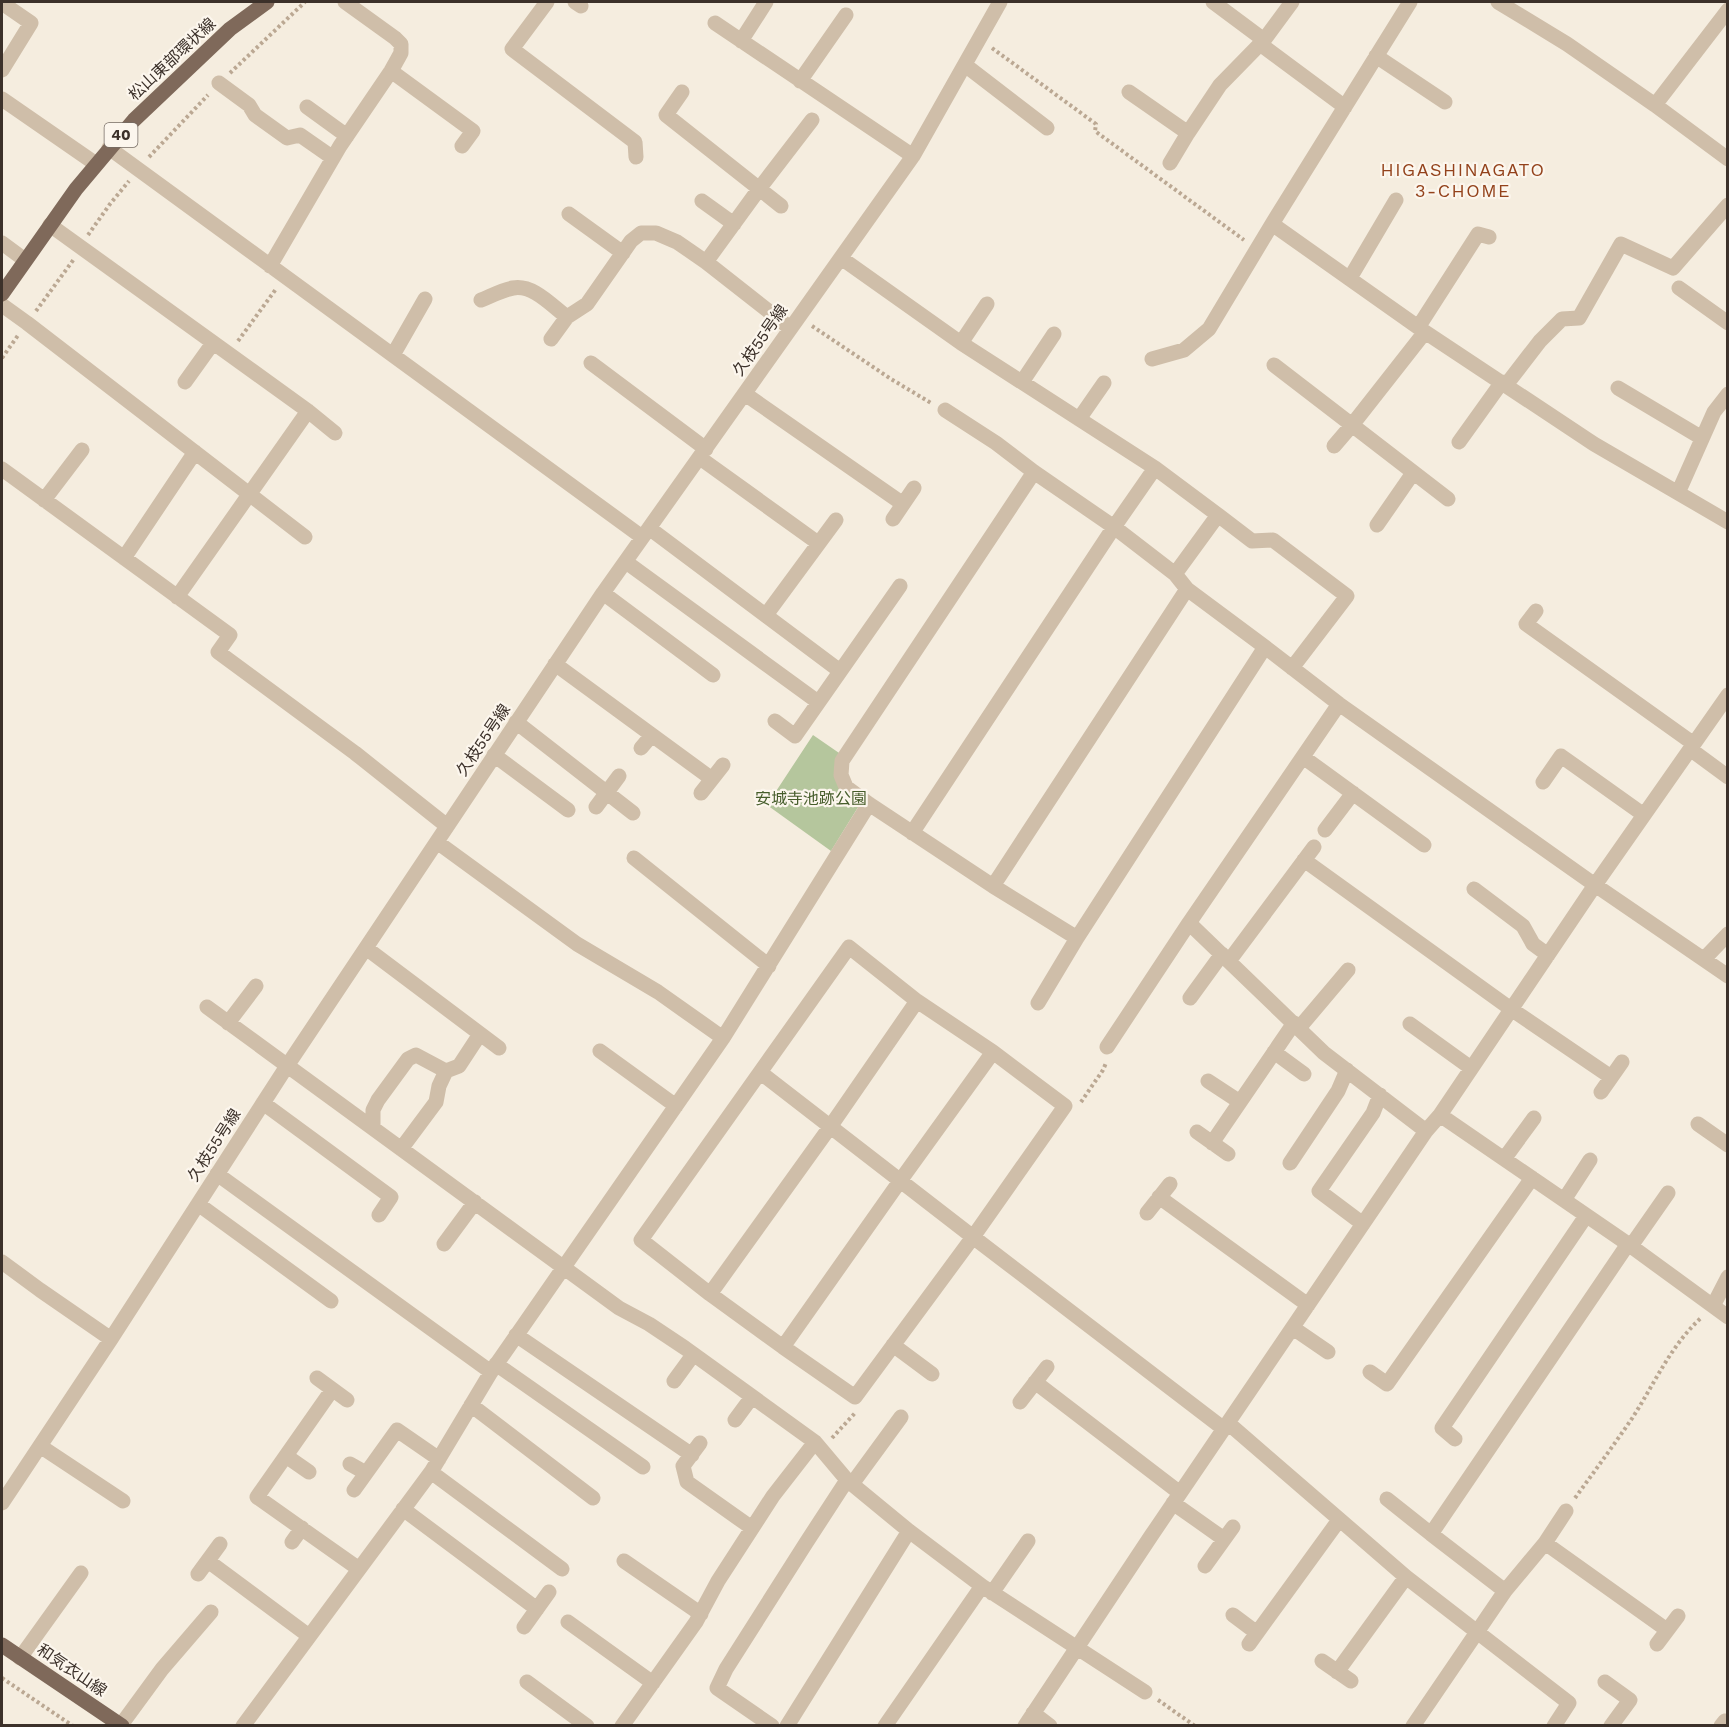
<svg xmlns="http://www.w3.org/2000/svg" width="1729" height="1727" viewBox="0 0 1729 1727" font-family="'Work Sans','Noto Sans JP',sans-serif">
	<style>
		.green { fill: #b5c69d }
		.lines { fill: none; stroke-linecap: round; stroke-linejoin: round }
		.path { stroke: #bba893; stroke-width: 4; stroke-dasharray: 3 3; stroke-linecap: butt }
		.minor { stroke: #cfbea9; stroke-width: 15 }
		.major { stroke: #7f695a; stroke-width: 15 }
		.labels { text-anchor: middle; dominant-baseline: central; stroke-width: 4.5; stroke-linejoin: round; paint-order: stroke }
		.shield { fill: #fcf6ed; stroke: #766c64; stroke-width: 1.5 }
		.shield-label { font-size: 15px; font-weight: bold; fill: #3c312a }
		.street-label { font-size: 16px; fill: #3c312a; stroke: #fcf6ed }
		.park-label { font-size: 16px; fill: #465d2b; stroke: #fcf6ed }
		.neighbourhood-label { font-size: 18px; letter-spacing: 1.5px; fill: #93421b; stroke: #fcf6ed }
	</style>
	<rect width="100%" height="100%" fill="#f5eddf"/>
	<path class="green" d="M 813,735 L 842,755 L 838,762 L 860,804 L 831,851 L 767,805 Z"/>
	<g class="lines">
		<path class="path" d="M 992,48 L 1096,124 L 1095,131 L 1244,240
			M 230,73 L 305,2
			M 149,157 L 208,95
			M 88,235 L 110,204 L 129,181
			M 36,311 L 74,259
			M 812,326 L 891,379 L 931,403
			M 238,341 L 276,289
			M 2,358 L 19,334
			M 1081,1102 L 1103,1070 L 1106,1063
			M 832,1438 L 856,1412
			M 1575,1498 C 1594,1472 1613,1446 1631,1420 C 1654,1385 1670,1346 1701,1318
			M 2,1678 L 73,1726
			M 1158,1700 L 1195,1726"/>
		<path class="minor" d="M 547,2 L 512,49 L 635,142 L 636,157
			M 575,2 L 581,6
			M 1213,2 L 1264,40
			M 1498,2 L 1567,44 L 1655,105 L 1728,159
			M 2,3 L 31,23 L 2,70
			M 715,23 L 913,156
			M 741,41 L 766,2
			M 1260,44 L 1345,107
			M 1376,56 L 1445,102
			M 965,65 L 1047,128
			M 391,71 L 473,131 L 462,146
			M 800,81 L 846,15
			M 219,83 L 249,105 L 255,115 L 287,138 L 300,135 L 333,158
			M 682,92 L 666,115 L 781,206
			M 1129,92 L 1188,133
			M 2,99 L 96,164
			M 1655,105 L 1728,10
			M 307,107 L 347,136
			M 109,148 L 642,537
			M 1170,163 L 1188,133 L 1220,85 L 1264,40 L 1292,2
			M 702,201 L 734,224
			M 569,214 L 623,253
			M 1272,224 L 1425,332 L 1594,444 L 1728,522
			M 50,225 L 308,411 L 335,433
			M 2,243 L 25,260
			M 841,258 L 961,343 L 1155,468 L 1218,515 L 1175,574
			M 706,262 L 759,189 L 812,120
			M 270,266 L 340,146 L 391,71 L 401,53 L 401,44 L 395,38 L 345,2
			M 1350,278 L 1396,200
			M 1679,288 L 1728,323
			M 481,300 C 491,296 502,290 513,288 C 533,284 552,306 567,317
			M 2,305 L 27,323 L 305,537
			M 1419,326 L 1478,234 L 1489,237
			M 1425,332 L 1352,425 L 1448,499
			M 551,339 L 567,317 L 587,304 L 631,241 L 641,233 L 656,233 L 677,242 L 706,262 L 790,328
			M 961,343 L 987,304
			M 393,355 L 425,299
			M 1152,359 L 1184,350 L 1209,329 L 1272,224 L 1410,2
			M 591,363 L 706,449
			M 1274,365 L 1352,425 L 1334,446
			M 185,382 L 213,343
			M 1022,382 L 1054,334
			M 1506,385 L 1540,341 L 1562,319 L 1579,318 L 1621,244 L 1673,268 L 1728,205
			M 1618,388 L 1702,438
			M 745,394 L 903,504
			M 945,410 L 996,443 L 1034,472 L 1114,527 L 1175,574 L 1187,589 L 1265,647 L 1339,704 L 1595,885 L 1728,976
			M 1079,419 L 1104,383
			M 1459,442 L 1502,382
			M 700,458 L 818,543
			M 2,469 L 230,635 L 218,652 L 355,753 L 447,826
			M 1034,472 L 842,761 L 841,775 L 846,787 L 869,804 L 993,886 L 1077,938 L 1265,647
			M 1678,493 L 1714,412 L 1728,394
			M 44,500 L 82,450
			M 1218,515 L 1252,541 L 1273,540 L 1347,596 L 1292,668
			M 893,519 L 914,488
			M 1377,525 L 1413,473
			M 649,528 L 840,671
			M 124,558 L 195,452
			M 626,562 L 818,702
			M 603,593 L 713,675
			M 177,597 L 308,411
			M 1536,611 L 1526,624 L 1694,744
			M 766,615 L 836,520
			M 555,664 L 712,779
			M 1339,704 L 1189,923 L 1324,1053 L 1426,1131
			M 775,721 L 795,736 L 900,586
			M 516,722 L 633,813
			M 641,748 L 652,735
			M 1690,749 L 1728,777
			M 494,755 L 568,810
			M 1303,757 L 1424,845
			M 1543,782 L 1561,756 L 1644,815
			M 701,793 L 723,765
			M 596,807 L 619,776
			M 1325,830 L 1353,793
			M 912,833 L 1114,527 L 1155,468
			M 437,842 L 577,944 L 658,992 L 723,1038
			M 634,858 L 769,966
			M 1304,860 L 1511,1009 L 1611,1077
			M 993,886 L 1187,589
			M 1474,889 L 1523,926 L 1533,944 L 1548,955
			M 849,947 L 917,1001 L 830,1127 L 710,1294 L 641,1240 Z
			M 366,948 L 499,1048
			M 1704,959 L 1728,934
			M 1229,961 L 1314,847
			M 1190,998 L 1222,954
			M 1038,1003 L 1077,938
			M 207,1007 L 619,1308 L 649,1324 L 685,1348 L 815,1442 L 847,1480 L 909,1531 L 982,1586 L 1145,1692
			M 228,1023 L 256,986
			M 1410,1024 L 1471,1068
			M 1299,1028 L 1348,970
			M 1107,1047 L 1189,923
			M 600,1051 L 676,1106
			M 1274,1052 L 1304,1074
			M 761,1073 L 973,1237 L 1224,1429
			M 1208,1081 L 1240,1102
			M 1601,1092 L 1622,1062
			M 263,1103 L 391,1197 L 379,1215
			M 1440,1115 L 1628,1244 L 1728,1317
			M 1698,1124 L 1728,1145
			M 373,1128 L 373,1110 L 378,1100 L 408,1059 L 416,1055 L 446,1071 L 459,1066 L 480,1034
			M 1197,1132 L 1228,1154
			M 1212,1143 L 1294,1023
			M 401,1149 L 436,1102 L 439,1086 L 446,1071
			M 1504,1159 L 1534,1118
			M 1290,1163 L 1338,1091 L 1347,1070
			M 217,1174 L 491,1372
			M 1159,1197 L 1308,1305
			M 1564,1200 L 1590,1160
			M 198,1204 L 331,1301
			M 1147,1213 L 1170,1184
			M 1363,1224 L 1319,1191 L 1373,1113 L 1380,1095
			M 444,1244 L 475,1202
			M 1631,1246 L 1668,1193
			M 2,1262 L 40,1290 L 111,1339
			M 710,1294 L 783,1347 L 900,1181 L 993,1052 L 917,1001
			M 1713,1306 L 1728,1277
			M 1293,1328 L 1328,1352
			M 516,1335 L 692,1455
			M 893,1345 L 932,1374
			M 783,1347 L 855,1397 L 973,1237 L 1065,1106 L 993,1052
			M 496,1364 L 643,1467
			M 1370,1372 L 1387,1384 L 1532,1178
			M 317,1378 L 347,1400
			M 674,1381 L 693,1355
			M 1035,1382 L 1180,1493
			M 332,1390 L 257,1497 L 359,1569
			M 1020,1402 L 1047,1367
			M 471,1405 L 593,1498
			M 735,1420 L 752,1397
			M 1228,1423 L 1406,1577 L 1569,1703 L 1554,1726
			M 1455,1439 L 1442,1428 L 1586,1216
			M 700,1443 L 683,1466 L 687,1482 L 752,1528
			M 40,1446 L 123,1501
			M 286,1456 L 309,1472
			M 350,1464 L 366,1473
			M 431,1472 L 562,1569
			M 852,1484 L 901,1417
			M 354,1490 L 397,1430 L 439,1459
			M 1387,1499 L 1431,1534
			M 2,1503 L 111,1339 L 287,1066 L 603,593 L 913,156 L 1000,2
			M 1173,1503 L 1224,1539
			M 403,1509 L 537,1609
			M 292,1542 L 302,1528
			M 1545,1543 L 1667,1630
			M 208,1561 L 309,1636
			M 624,1561 L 701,1614
			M 1205,1566 L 1233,1527
			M 198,1574 L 220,1544
			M 1505,1591 L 1431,1534 L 1628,1244
			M 992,1593 L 1028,1541
			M 1233,1615 L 1257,1633
			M 568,1622 L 653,1683
			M 524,1627 L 549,1592
			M 1249,1644 L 1339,1520
			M 1657,1644 L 1678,1616
			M 20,1658 L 81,1573
			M 1322,1661 L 1351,1681
			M 1337,1672 L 1406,1577
			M 527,1682 L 587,1726
			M 1605,1682 L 1630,1700 L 1611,1726
			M 1033,1713 L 1050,1726
			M 121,1725 L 162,1669 L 211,1612
			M 243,1726 L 431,1472 L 491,1372 L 723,1038 L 869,804
			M 622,1726 L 696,1622 L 718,1581 L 773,1496 L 815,1442
			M 772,1726 L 717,1688 L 726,1669 L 806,1543 L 847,1480
			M 787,1726 L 909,1531
			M 885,1726 L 982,1586
			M 1025,1726 L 1151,1536 L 1426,1131 L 1440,1115 L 1595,885 L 1728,695
			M 1413,1726 L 1505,1591 L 1545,1543 L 1566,1511
			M 1721,1726 L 1725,1721 L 1728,1723"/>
		<path class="major" d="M 2,294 L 76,189 L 134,120 L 230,29 L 267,2
			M 2,1645 L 122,1726"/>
	</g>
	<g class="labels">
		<rect class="shield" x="104.5" y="123" width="33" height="24" rx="4.5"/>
		<g class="shield-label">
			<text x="121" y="135">40</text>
		</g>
		<g class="street-label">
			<text transform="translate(172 59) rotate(-43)">松山東部環状線</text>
			<text transform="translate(760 340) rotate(-55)">久枝55号線</text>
			<text transform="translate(483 740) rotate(-56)">久枝55号線</text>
			<text transform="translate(214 1145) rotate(-57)">久枝55号線</text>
			<text transform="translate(72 1670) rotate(34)">和気衣山線</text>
		</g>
		<g class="park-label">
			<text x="811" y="798">安城寺池跡公園</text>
		</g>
		<g class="neighbourhood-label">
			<text x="1463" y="169">HIGASHINAGATO<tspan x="1463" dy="21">3-CHOME</tspan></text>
		</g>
	</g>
	<rect width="1729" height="1727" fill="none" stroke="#3c312a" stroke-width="6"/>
</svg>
